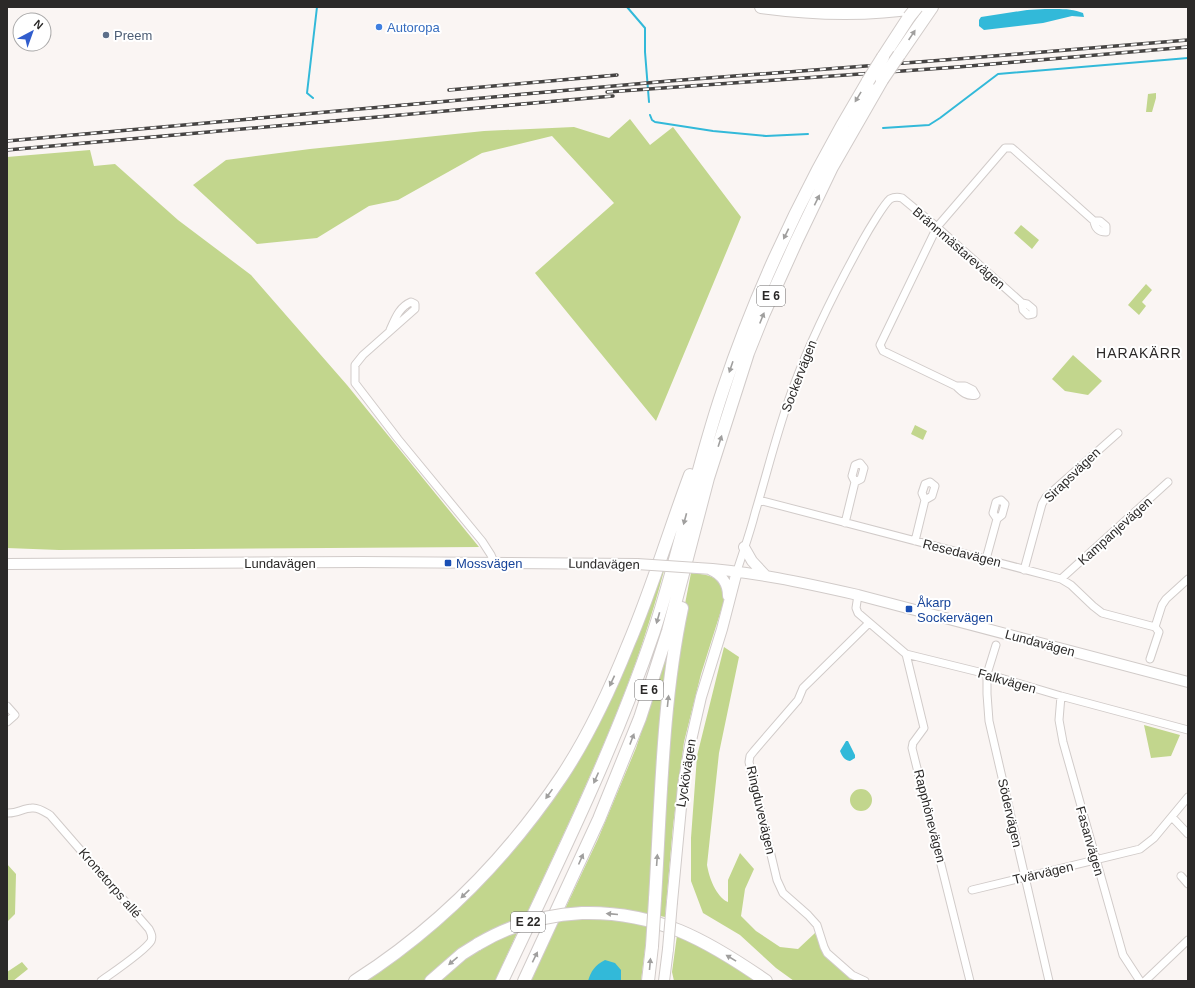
<svg xmlns="http://www.w3.org/2000/svg" width="1195" height="988" viewBox="0 0 1195 988" font-family="Helvetica,sans-serif">
	<style>
		.green { fill: #c2d68d }
		.water { fill: #32b9d9 }
		.lines { fill: none; stroke-linecap: round; stroke-linejoin: round }
		.stream { stroke: #32b9d9; stroke-width: 2 }
		.minor-casing { stroke: #d1cbc9; stroke-width: 9 }
		.secondary-casing { stroke: #d1cbc9; stroke-width: 12 }
		.motorway-casing { stroke: #d1cbc9; stroke-width: 14 }
		.minor { stroke: #fff; stroke-width: 7 }
		.secondary { stroke: #fff; stroke-width: 10 }
		.motorway { stroke: #fff; stroke-width: 12 }
		.rail-casing { stroke: #464443; stroke-width: 3.5 }
		.rail { stroke: #fff; stroke-width: 2; stroke-dasharray: 6; stroke-linecap: butt }
		.secondary-bridge-casing { stroke: #d1cbc9; stroke-width: 12; stroke-linecap: butt }
		.motorway-bridge-casing { stroke: #d1cbc9; stroke-width: 14; stroke-linecap: butt }
		.secondary-bridge { stroke: #fff; stroke-width: 10 }
		.motorway-bridge { stroke: #fff; stroke-width: 12 }
		.oneway { fill: #a09f9e }
		.shop-dot { fill: #3f7fe0; stroke: #fff; stroke-width: 1.5 }
		.service-dot { fill: #5c6f8a; stroke: #fff; stroke-width: 1.5 }
		.transit-dot { fill: #1a4fb4; stroke: #fff; stroke-width: 1.5 }
		.labels { text-anchor: middle; dominant-baseline: central; stroke-width: 4; stroke-linejoin: round; paint-order: stroke }
		.shield { fill: #fff; stroke: #6b6968; stroke-width: 1 }
		.shield-label { font-size: 12px; font-weight: bold; fill: #2b2928 }
		.shop-label { font-size: 13px; fill: #366cbe; stroke: #fff; text-anchor: start }
		.service-label { font-size: 13px; fill: #4e5e75; stroke: #fff; text-anchor: start }
		.street-label { font-size: 13px; fill: #2b2928; stroke: #fff }
		.transit-label { font-size: 13px; fill: #164399; stroke: #fff; text-anchor: start }
		.neighbourhood-label { font-size: 14px; letter-spacing: 1px; fill: #2b2928; stroke: #fff }
	</style>
	<rect width="100%" height="100%" fill="#faf5f3"/>
	<path class="green" d="M 1156,93 L 1156,98 L 1152,112 L 1146,112 L 1148,94 Z
		M 630,119 L 650,145 L 673,127 L 741,217 L 656,421 L 535,273 L 614,203 L 552,136 L 482,153 L 398,200 L 369,206 L 317,238 L 257,244 L 193,185 L 226,160 L 310,149 L 484,131 L 574,127 L 609,138 Z
		M 90,150 L 94,166 L 115,164 L 178,220 L 251,275 L 347,385 L 479,547 L 59,550 L 7,548 L 7,157 Z
		M 1021,225 L 1039,240 L 1032,249 L 1014,233 Z
		M 1146,284 L 1152,290 L 1142,302 L 1146,306 L 1139,315 L 1128,305 Z
		M 1073,355 L 1102,381 L 1088,395 L 1065,391 L 1052,379 Z
		M 915,425 L 927,431 L 923,440 L 911,434 Z
		M 677,519 C 666,566 653,613 637,659 C 606,746 565,831 526,915 L 485,934 L 425,981 L 367,981 L 425,937 L 481,886 L 516,848 L 559,787 L 610,699 Z
		M 691,573 C 712,575 724,577 724,601 L 701,674 L 684,742 L 673,826 L 665,917 L 660,916 L 673,690 L 678,640 Z
		M 670,646 L 649,914 L 616,908 L 588,906 L 565,909 L 598,839 L 636,748 Z
		M 724,647 L 739,657 L 719,753 L 707,865 C 709,877 716,897 728,902 L 728,880 L 740,853 L 754,869 L 745,889 L 741,916 L 756,931 L 780,947 L 798,949 L 815,933 L 822,949 L 857,981 L 794,981 L 776,968 L 740,935 L 703,913 L 691,881 L 691,838 L 697,756 Z
		M 1144,725 L 1180,735 L 1171,756 L 1151,758 Z
		M850 800a11 11 0 1 1 22 0a11 11 0 1 1-22 0Z
		M 7,864 L 16,874 L 15,914 L 7,922 Z
		M 606,917 L 648,925 L 641,981 L 531,981 L 558,922 L 579,918 Z
		M 517,933 L 495,981 L 440,981 C 454,966 482,945 502,937 C 507,935 512,934 517,933 Z
		M 677,935 L 704,947 L 758,981 L 674,981 L 672,972 Z
		M 22,962 L 28,969 L 13,981 L 7,981 L 7,972 Z"/>
	<path class="water" d="M 1045,9 C 1057,9 1072,8 1083,13 L 1084,17 L 1072,16 L 1043,23 L 984,30 L 979,26 L 979,20 L 981,17 L 1027,10 Z
		M 846,741 L 848,741 L 855,755 L 855,758 L 850,761 C 844,760 842,756 840,751 Z
		M 605,960 L 615,963 L 621,970 L 621,981 L 588,981 C 591,971 595,965 605,960 Z"/>
	<g class="lines">
		<path class="stream" d="M 627,7 L 645,28 L 645,52 L 649,102
			M 313,98 L 307,93 L 317,7
			M 650,115 L 652,120 L 655,122 L 713,131 L 766,136 L 808,134
			M 883,128 L 929,125 L 940,118 L 998,74 L 1188,58"/>
		<g class="minor-casing">
			<path id="minor" d="M 390,330 C 395,319 399,307 411,302 L 415,304 L 415,309 L 363,355 L 355,365 L 355,383 L 398,439 L 482,541 L 491,555 L 494,562
				M 956,386 L 965,386 L 973,390 L 976,395 C 967,397 962,392 956,386 L 883,351 L 880,345 L 937,227 L 1005,148 L 1012,148 L 1094,221 C 1095,228 1099,232 1106,232 L 1106,226 L 1100,221 L 1094,221
				M 759,500 L 1061,579 L 1071,585 L 1093,606 L 1102,613 L 1155,627 L 1162,605 L 1166,599 L 1188,579
				M 845,523 L 855,482 L 861,479 L 864,468 L 860,463 L 855,465 L 852,476 L 855,482
				M 915,541 L 925,500 L 932,496 L 935,486 L 930,482 L 925,484 L 922,493 L 925,500
				M 986,559 L 997,519 L 1002,515 L 1005,504 L 1001,500 L 996,502 L 993,513 L 997,519
				M 1024,570 L 1042,504 L 1046,497 L 1118,433
				M 737,571 C 743,552 750,533 755,513 C 768,470 778,427 794,385 C 813,334 837,287 863,240 C 868,231 884,204 890,199 C 894,197 898,197 902,198 L 937,227 L 1022,303 L 1023,310 L 1028,315 L 1033,314 L 1033,309 L 1027,304 L 1022,303
				M 1061,579 L 1168,482
				M 858,595 L 856,608 L 858,613 L 906,654 L 987,674 L 1061,696 L 1188,730
				M 996,645 L 987,674 L 987,694 L 989,721 L 1049,981
				M 906,654 L 924,728 L 913,743 L 912,748 L 970,981
				M 1150,659 L 1159,632 L 1155,627
				M 1061,696 L 1059,720 L 1063,742 L 1123,955 L 1140,981
				M 7,706 L 15,715 L 7,722
				M 7,813 C 17,814 23,808 32,808 C 38,807 45,812 50,815 L 149,929 C 151,933 153,936 151,941 C 145,951 112,973 101,981
				M 1172,817 L 1188,834
				M 1181,876 L 1188,884
				M 972,890 L 1140,849 L 1154,838 L 1188,797
				M 865,981 L 852,975 L 827,953 L 824,947 L 817,925 L 808,915 L 783,893 L 777,880 L 749,762 L 750,756 L 754,751 L 798,700 L 803,688 L 869,623
				M 1145,981 L 1188,940"/>
		</g>
		<g class="secondary-casing">
			<path id="secondary" d="M 744,547 L 752,561 L 766,576
				M 7,564 L 360,562 L 637,564
				M 697,568 C 751,571 805,583 858,595 L 1188,682
				M 711,570 C 722,575 728,583 728,596
				M 672,902 L 683,786 L 690,745 L 701,697 L 722,629 L 737,571
				M 664,981 L 668,949"/>
		</g>
		<g class="motorway-casing">
			<path id="motorway" d="M 761,7 C 813,14 867,16 919,7
				M 899,55 L 932,7
				M 883,57 L 909,17
				M 655,899 C 661,802 662,703 682,608
				M 582,913 C 656,911 707,940 766,981
				M 355,981 C 438,928 507,858 562,776 C 589,735 610,690 628,645 C 652,589 669,531 690,475
				M 431,981 L 462,954 L 478,944
				M 502,981 C 556,866 613,752 654,631 C 680,552 696,469 723,390 C 759,282 809,179 868,81
				M 524,981 L 599,819 L 640,718 L 668,631 L 708,478 L 748,353 L 764,313 L 796,242 L 832,167 L 882,80
				M 648,981 L 652,946"/>
		</g>
		<use href="#minor" class="minor"/>
		<use href="#secondary" class="secondary"/>
		<use href="#motorway" class="motorway"/>
		<g class="rail-casing">
			<path id="rail" d="M 449,90 L 617,75
				M 607,92 L 958,67 L 1188,47
				M 7,141 L 669,81 L 957,59 L 1188,40
				M 7,150 L 613,96"/>
		</g>
		<use href="#rail" class="rail"/>
		<g class="secondary-bridge-casing">
			<path id="secondary-bridge" d="M 637,564 L 697,568
				M 668,949 L 672,902"/>
		</g>
		<g class="motorway-bridge-casing">
			<path id="motorway-bridge" d="M 909,17 L 917,7
				M 882,80 L 899,55
				M 868,81 L 883,57
				M 478,944 C 510,925 545,915 582,913
				M 652,946 L 655,899"/>
		</g>
		<use href="#secondary-bridge" class="secondary-bridge"/>
		<use href="#motorway-bridge" class="motorway-bridge"/>
	</g>
	<defs><path id="oneway-solid" d="M-6-.8H1V-3.2L6.5 0L1 3.2V.8H-6Z"/></defs>
	<g class="oneway">
		<use href="#oneway-solid" transform="translate(912 35) rotate(-56)"/>
		<use href="#oneway-solid" transform="translate(858 97) rotate(121)"/>
		<use href="#oneway-solid" transform="translate(817 200) rotate(-64)"/>
		<use href="#oneway-solid" transform="translate(786 234) rotate(116)"/>
		<use href="#oneway-solid" transform="translate(762 318) rotate(-68)"/>
		<use href="#oneway-solid" transform="translate(731 367) rotate(109)"/>
		<use href="#oneway-solid" transform="translate(720 441) rotate(-72)"/>
		<use href="#oneway-solid" transform="translate(685 519) rotate(105)"/>
		<use href="#oneway-solid" transform="translate(658 618) rotate(106)"/>
		<use href="#oneway-solid" transform="translate(612 681) rotate(115)"/>
		<use href="#oneway-solid" transform="translate(668 701) rotate(-84)"/>
		<use href="#oneway-solid" transform="translate(632 739) rotate(-69)"/>
		<use href="#oneway-solid" transform="translate(596 778) rotate(114)"/>
		<use href="#oneway-solid" transform="translate(549 794) rotate(125)"/>
		<use href="#oneway-solid" transform="translate(581 859) rotate(-66)"/>
		<use href="#oneway-solid" transform="translate(657 860) rotate(-86)"/>
		<use href="#oneway-solid" transform="translate(465 894) rotate(136)"/>
		<use href="#oneway-solid" transform="translate(612 914) rotate(-175)"/>
		<use href="#oneway-solid" transform="translate(535 957) rotate(-64)"/>
		<use href="#oneway-solid" transform="translate(731 958) rotate(-149)"/>
		<use href="#oneway-solid" transform="translate(453 961) rotate(140)"/>
		<use href="#oneway-solid" transform="translate(650 964) rotate(-85)"/>
	</g>
	<circle class="shop-dot" cx="379" cy="27" r="4"/>
	<circle class="service-dot" cx="106" cy="35" r="4"/>
	<g class="transit-dot">
		<rect x="444" y="559" width="8" height="8" rx="2"/>
		<rect x="905" y="605" width="8" height="8" rx="2"/>
	</g>
	<g class="labels">
		<g class="shield">
			<rect x="757" y="286" width="28" height="20" rx="3"/>
			<rect x="635" y="680" width="28" height="20" rx="3"/>
			<rect x="511" y="912" width="34" height="20" rx="3"/>
		</g>
		<g class="shield-label">
			<text x="771" y="296">E 6</text>
			<text x="649" y="690">E 6</text>
			<text x="528" y="922">E 22</text>
		</g>
		<g class="shop-label">
			<text x="387" y="27">Autoropa</text>
		</g>
		<g class="service-label">
			<text x="114" y="35">Preem</text>
		</g>
		<g class="street-label">
			<text transform="translate(959 248) rotate(41)">Brännmästarevägen</text>
			<text transform="translate(799 376) rotate(-69)">Sockervägen</text>
			<text transform="translate(1072 475) rotate(-44)">Sirapsvägen</text>
			<text transform="translate(1115 531) rotate(-42)">Kampanjevägen</text>
			<text transform="translate(962 553) rotate(14)">Resedavägen</text>
			<text x="280" y="563">Lundavägen</text>
			<text transform="translate(604 564) rotate(1)">Lundavägen</text>
			<text transform="translate(1040 643) rotate(15)">Lundavägen</text>
			<text transform="translate(1007 681) rotate(16)">Falkvägen</text>
			<text transform="translate(686 773) rotate(-81)">Lyckövägen</text>
			<text transform="translate(761 810) rotate(77)">Ringduvevägen</text>
			<text transform="translate(1010 813) rotate(77)">Södervägen</text>
			<text transform="translate(930 816) rotate(76)">Rapphönevägen</text>
			<text transform="translate(1090 841) rotate(74)">Fasanvägen</text>
			<text transform="translate(1043 873) rotate(-13)">Tvärvägen</text>
			<text transform="translate(110 883) rotate(49)">Kronetorps allé</text>
		</g>
		<g class="transit-label">
			<text x="456" y="563">Mossvägen</text>
			<text x="917" y="602">Åkarp<tspan x="917" dy="15">Sockervägen</tspan></text>
		</g>
		<g class="neighbourhood-label">
			<text x="1139" y="353">HARAKÄRR</text>
		</g>
	</g>
	<rect width="1195" height="988" fill="none" stroke="#2b2928" stroke-width="16"/>
	<g transform="translate(32 32) rotate(41)"><circle r="19" fill="#ffffff" stroke="#aaa9a9"/>
	<path d="M0-3L7 15L0 10L-7 15Z" fill="#315dcd"/>
	<text y="-6" font-size="11" font-weight="bold" text-anchor="middle" fill="#2b2928">N</text>
	</g>
</svg>
